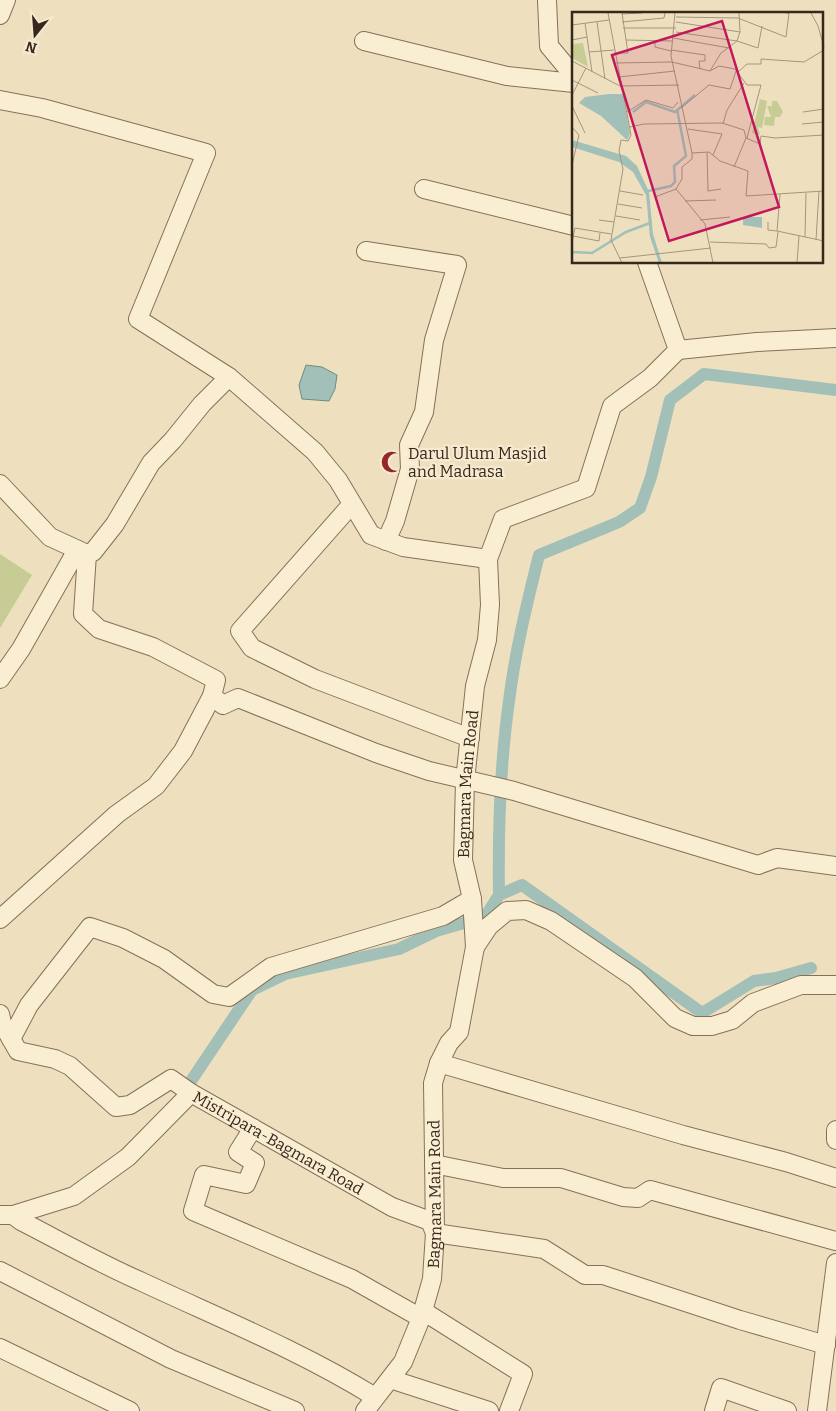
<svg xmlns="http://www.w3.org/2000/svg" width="836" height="1411" viewBox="0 0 836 1411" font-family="Bitter,serif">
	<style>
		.green { fill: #c6cc93 }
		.water { fill: #a2c0b7; stroke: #6a8d84 }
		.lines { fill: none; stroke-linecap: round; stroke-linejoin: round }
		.canal { stroke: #a2c0b7; stroke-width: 12 }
		.minor-casing { stroke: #877058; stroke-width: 20 }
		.minor { stroke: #f9edd2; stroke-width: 18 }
		.labels { text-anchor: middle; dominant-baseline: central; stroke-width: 4.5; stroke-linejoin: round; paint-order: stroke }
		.poi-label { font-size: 16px; fill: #36281c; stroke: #f5eacf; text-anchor: start }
		.street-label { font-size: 16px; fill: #36281c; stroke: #f5eacf }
		.inset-river { fill: none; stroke: #a2c0b7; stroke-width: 2.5 }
		.inset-road { fill: none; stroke: #a4967e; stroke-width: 1 }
		.view { fill: #c2185b; fill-opacity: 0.15; stroke: #c2185b; stroke-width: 2.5 }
		.inset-edge { fill: none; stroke: #36281c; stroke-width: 2.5 }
	</style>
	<rect width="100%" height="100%" fill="#eee0bf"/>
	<path class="green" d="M 0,554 L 32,575 L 0,628 Z"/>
	<path class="water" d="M 306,365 L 322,367 L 337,375 L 335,389 L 329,401 L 302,399 L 299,385 Z"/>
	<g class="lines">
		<path class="canal" d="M 499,895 C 498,831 500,765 509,701 C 515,652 527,603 539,555 L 619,522 L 640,508 L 651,477 L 670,400 L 704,374 L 836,390
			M 191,1081 L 252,990 L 285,974 L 399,949 L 436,931 L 485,917 L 499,895 L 522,885 L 702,1013 L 754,981 L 776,978 L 811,968"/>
		<g class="minor-casing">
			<g id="minor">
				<path d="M 547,0 L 549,46 L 574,76"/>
				<path d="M 0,15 L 6,0"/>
				<path d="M 364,41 L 507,76 L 574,83"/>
				<path d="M 0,100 L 42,108 L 206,153 L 138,319 L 229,377 L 315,452 L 338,480 L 371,535 L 403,547 L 488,559"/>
				<path d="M 424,189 L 574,226"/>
				<path d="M 366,251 L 457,265 L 434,340 L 424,412 L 409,445 L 410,469 L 395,521 L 386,541"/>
				<path d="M 678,350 L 757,342 L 836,338"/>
				<path d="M 0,484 L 50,537 L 87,554 L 83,614 L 99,629 L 153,647 L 216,680 L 212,696 L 223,705 L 238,698 L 376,753 L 429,771 L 514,791 L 758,865 L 777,858 L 836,866"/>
				<path d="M 352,504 L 240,631 L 252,648 L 315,679 L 470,738"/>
				<path d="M 87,554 L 93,552 L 115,524 L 151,463 L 173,440 L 202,404 L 229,377"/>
				<path d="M 0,679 L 21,649 L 77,550"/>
				<path d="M 0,919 L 117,814 L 156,786 L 183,751 L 212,696"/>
				<path d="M 475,947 L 489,926 L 507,911 L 526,910 L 551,921 L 635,978 L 675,1018 L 693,1026 L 712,1026 L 732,1020 L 753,1003 L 801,985 L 836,985"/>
				<path id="s1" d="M 0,1014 L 2,1023 L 18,1051 L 55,1059 L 70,1066 L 116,1107 L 130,1105 L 171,1079 L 191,1093 L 392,1207 L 430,1221 L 435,1233 L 544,1249 L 585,1275 L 603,1275 L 740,1320 L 826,1345"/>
				<path d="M 11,1039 L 29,1005 L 90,927 L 123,938 L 164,959 L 213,994 L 229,997 L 271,967 L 443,916 L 472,899"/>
				<path d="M 439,1063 L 683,1135 L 786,1162 L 836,1178"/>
				<path d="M 253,1128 L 238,1152 L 255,1163 L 246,1184 L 204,1175 L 193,1211 L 352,1279 L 421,1318"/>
				<path d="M 836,1130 L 836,1140"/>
				<path d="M 434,1164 L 503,1178 L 561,1178 L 623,1197 L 638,1198 L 650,1190 L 836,1241"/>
				<path d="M 0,1215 L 13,1215 L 74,1196 L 128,1157 L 191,1093"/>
				<path d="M 13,1215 L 21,1221 C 60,1241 99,1263 140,1281 C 219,1318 301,1351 375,1397"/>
				<path d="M 0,1271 L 171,1359 L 295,1411"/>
				<path d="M 423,1311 L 523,1374 L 509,1411"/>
				<path d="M 0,1348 L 130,1411"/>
				<path d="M 390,1379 L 489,1411"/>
				<path id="s2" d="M 365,1411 L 403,1362 L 421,1318 L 432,1279 L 435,1233 L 433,1083 L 439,1063 L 449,1043 L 459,1032 L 475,947 L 472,899 L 463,860 L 465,781 L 475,686 L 487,640 L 490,605 L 488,559 L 503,519 L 586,488 L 612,406 L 650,378 L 678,350 L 647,262"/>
				<path d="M 714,1411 L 721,1388 L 787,1411"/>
				<path d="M 817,1411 L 836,1263"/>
			</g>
		</g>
		<use href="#minor" class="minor"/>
	</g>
	<defs>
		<g id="mosque-bare" transform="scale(1.725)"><path d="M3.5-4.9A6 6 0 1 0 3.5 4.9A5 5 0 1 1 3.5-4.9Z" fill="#962729" stroke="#f5eacf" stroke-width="2.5" paint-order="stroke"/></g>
	</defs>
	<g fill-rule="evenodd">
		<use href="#mosque-bare" x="392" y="462"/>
	</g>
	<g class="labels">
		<g class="poi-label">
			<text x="408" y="453">Darul Ulum Masjid<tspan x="408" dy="18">and Madrasa</tspan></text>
		</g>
		<g class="street-label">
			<text stroke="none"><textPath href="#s2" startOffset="655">Bagmara Main Road</textPath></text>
			<text stroke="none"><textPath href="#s1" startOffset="345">Mistripara-Bagmara Road</textPath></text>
			<text stroke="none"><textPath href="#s2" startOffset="235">Bagmara Main Road</textPath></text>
		</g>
	</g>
	<g transform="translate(572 12)">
		<rect width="251" height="251" fill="#eee0bf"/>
		<path d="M 0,29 L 2,32 L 11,31 L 16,55 L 0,46 ZM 188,87 L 195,89 L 190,116 L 186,115 L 188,123 L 180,121 ZM 200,89 L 205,89 L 211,100 L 208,105 L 203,105 L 202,114 L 192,113 L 193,105 L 199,105 L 195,94 L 200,94 Z" fill="#c6cc93"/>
		<path d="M 37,82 L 51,82 L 58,122 L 55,128 L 29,104 L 7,91 L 13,85 ZM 0,128 L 54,144 L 65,154 L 77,180 L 81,222 L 90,251 L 87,251 L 78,225 L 74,183 L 61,160 L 47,150 L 0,135 ZM 171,205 L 190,205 L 190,216 L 171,213 Z" fill="#a2c0b7"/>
		<path class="inset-river" d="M 61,100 L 74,90 L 103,100 L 123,83M 76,179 L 99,174 L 103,170 L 102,154 L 114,144 L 105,97M 0,240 L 20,241 L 54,220 L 78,211"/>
		<path class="inset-road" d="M 36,1 L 59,123 L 56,129 L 49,128 L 47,139 L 51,157 L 39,228 L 50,251M 103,1 L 99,44 L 120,141 L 120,147 L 110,155 L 110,167 L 104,177 L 133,212 L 141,251M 239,1 L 246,14 L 252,35M 50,2 L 70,1M 104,5 L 166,6M 166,6 L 214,25 L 217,1 L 213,1M 25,10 L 33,67M 50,10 L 92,6 L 93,1M 104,10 L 168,20M 13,11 L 20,60M 0,13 L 37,8M 51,16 L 104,16M 104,20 L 165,29 L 186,36 L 190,14M 101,26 L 157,36M 0,28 L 15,25M 54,28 L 100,29M 83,29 L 83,35 L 99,39M 99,38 L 133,43 L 133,49 L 127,49 L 128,57M 17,40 L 42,38M 42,41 L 56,41 L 50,1M 0,49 L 48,74 L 107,73M 44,51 L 100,50 L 138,59M 138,59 L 147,54 L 163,57 L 175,73 L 189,73 L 175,126M 138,59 L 149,41 L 165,29 L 168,20 L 167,1M 166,60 L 175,52 L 189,52 L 189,47 L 232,50 L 252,38M 47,65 L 103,59M 0,68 L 26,81M 0,83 L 14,56M 0,94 L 13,121M 109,96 L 137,73 L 158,77 L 164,59M 55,100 L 74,88 L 101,96 L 106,90M 231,100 L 252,97M 151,112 L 155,98 L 172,71M 230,112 L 252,110M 0,115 L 7,123 L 0,153M 58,115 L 72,112 L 150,111 L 172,118 L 174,126 L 188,132 L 189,124 L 203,126 L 252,123M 116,117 L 150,122 L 141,143M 135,140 L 136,179 L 149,177M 120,141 L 137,140 L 148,149 L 176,159 L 174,184 L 252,179M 162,155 L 174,126M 48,179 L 71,183M 208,182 L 205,219 L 252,229M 83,185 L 104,177M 113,189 L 144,188M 46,192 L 70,196M 44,204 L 68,208M 27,208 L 42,210M 128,208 L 158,205M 196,210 L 196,218 L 205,219M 1,224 L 27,229 L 28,221M 233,225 L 234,181M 244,228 L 247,179M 0,230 L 3,216 L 39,222M 138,230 L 194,232 L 197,236 L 204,235 L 206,220M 48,246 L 139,236M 225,251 L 227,224"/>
		<path class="view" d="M 150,9 L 207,195 L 97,229 L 40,43 Z"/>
		<rect width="251" height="251" class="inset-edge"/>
	</g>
	<g transform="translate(35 35) rotate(197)" stroke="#f5eacf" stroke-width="4" paint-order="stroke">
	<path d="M0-4L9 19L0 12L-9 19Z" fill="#36281c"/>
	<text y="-8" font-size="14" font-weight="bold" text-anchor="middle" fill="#36281c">N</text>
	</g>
</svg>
